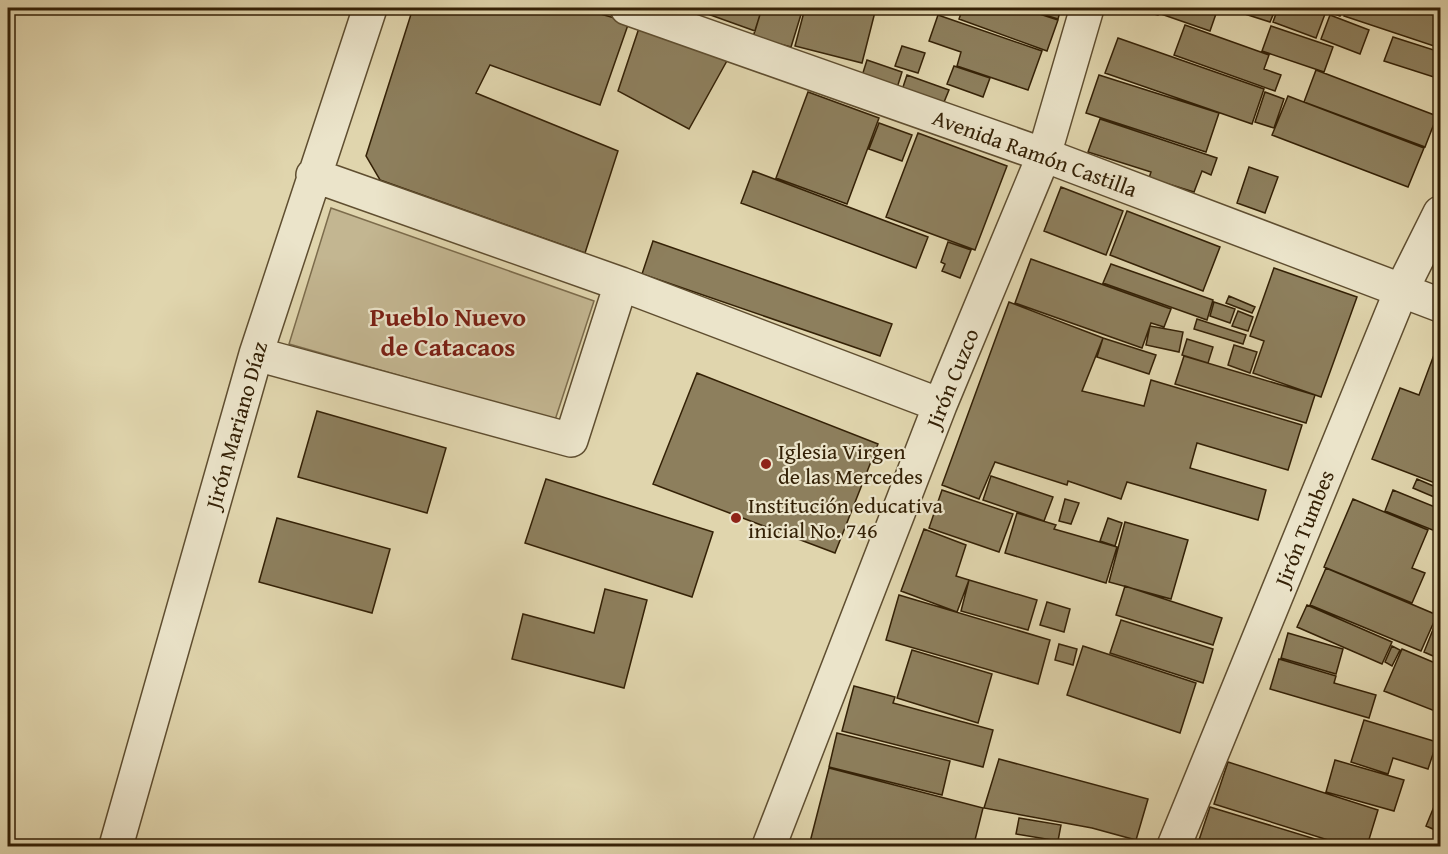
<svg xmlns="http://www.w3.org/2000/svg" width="1448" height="854" viewBox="0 0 1448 854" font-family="'Gentium Book Plus',serif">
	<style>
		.green { fill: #c3b691; stroke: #7c6c4c; stroke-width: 1.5 }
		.building { fill: #8d7f5d; stroke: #342106; stroke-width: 1.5 }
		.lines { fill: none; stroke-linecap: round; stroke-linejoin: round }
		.minor-casing { stroke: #5f4e30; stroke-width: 36 }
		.tertiary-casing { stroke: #5f4e30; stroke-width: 36 }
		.minor { stroke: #ebe4ca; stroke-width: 33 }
		.tertiary { stroke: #ebe4ca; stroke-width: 33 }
		.poi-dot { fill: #8f2418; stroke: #ebe4ca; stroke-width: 2 }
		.labels { text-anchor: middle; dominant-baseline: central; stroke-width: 4.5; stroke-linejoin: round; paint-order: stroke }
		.street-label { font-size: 22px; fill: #342106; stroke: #ebe4ca }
		.poi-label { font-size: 22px; fill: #342106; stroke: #ebe4ca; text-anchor: start }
		.quarter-label { font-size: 26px; font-weight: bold; fill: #7a1f14; stroke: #ebe4ca }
	</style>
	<rect width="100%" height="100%" fill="#e0d5ad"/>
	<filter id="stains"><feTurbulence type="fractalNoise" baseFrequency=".00333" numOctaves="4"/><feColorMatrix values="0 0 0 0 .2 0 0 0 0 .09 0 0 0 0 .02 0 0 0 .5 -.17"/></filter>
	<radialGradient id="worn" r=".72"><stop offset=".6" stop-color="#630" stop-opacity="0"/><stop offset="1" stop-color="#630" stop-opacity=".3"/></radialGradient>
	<path class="green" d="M 331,208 L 594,301 L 555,420 L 289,344 Z"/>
	<path class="building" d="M 413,8 L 579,8 L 629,22 L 600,105 L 490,65 L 476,93 L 618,151 L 585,253 L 380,180 L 366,156 Z
		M 691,8 L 762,8 L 755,31 Z
		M 762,8 L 803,8 L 791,47 L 753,37 Z
		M 805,8 L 876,8 L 862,63 L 795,46 Z
		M 963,8 L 1021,8 L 1058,20 L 1047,51 L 959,19 Z
		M 1022,8 L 1061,8 L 1058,19 Z
		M 1132,8 L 1160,8 L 1158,15 Z
		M 1163,8 L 1218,8 L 1210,31 L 1161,14 Z
		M 1226,8 L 1276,8 L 1270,22 Z
		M 1278,8 L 1307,8 L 1325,14 L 1316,38 L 1273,22 Z
		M 1318,8 L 1343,8 L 1340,16 Z
		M 1346,8 L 1412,8 L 1440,17 L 1440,48 L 1344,16 Z
		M 938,15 L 1042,51 L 1028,90 L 957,66 L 961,52 L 929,41 Z
		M 1330,15 L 1369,30 L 1360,54 L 1321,39 Z
		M 640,25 L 728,59 L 689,129 L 618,91 Z
		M 1185,25 L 1269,55 L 1264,69 L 1281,75 L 1275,91 L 1174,55 Z
		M 1271,26 L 1333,47 L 1324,72 L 1262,51 Z
		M 1393,37 L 1440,52 L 1440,79 L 1384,61 Z
		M 1118,38 L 1264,89 L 1252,124 L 1105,73 Z
		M 902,46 L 925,53 L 918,73 L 895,66 Z
		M 867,60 L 902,72 L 896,91 L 861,79 Z
		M 954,66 L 990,78 L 983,97 L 947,84 Z
		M 1316,70 L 1437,116 L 1425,147 L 1304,102 Z
		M 907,75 L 949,90 L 942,107 L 901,93 Z
		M 1099,75 L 1219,113 L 1206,152 L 1086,113 Z
		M 808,92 L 879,118 L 847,204 L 776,178 Z
		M 1265,92 L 1284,99 L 1274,128 L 1255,122 Z
		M 1288,96 L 1424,148 L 1408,187 L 1272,135 Z
		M 1100,119 L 1217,158 L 1211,175 L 1202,171 L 1194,192 L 1149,178 L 1151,172 L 1088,152 Z
		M 879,123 L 912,135 L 902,161 L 869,149 Z
		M 918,133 L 1007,166 L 975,250 L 886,217 Z
		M 1249,167 L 1278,177 L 1265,213 L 1237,203 Z
		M 753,171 L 928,237 L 916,268 L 741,203 Z
		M 1061,187 L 1123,211 L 1106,255 L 1044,231 Z
		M 1127,211 L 1220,247 L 1203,291 L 1110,255 Z
		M 653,241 L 892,324 L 880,356 L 642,274 Z
		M 948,242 L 971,250 L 960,278 L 942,271 L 945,264 L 941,262 Z
		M 1031,259 L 1171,309 L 1164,327 L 1151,323 L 1142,348 L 1015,303 Z
		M 1111,264 L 1213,300 L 1207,320 L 1103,283 Z
		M 1274,268 L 1357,297 L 1321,397 L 1253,373 L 1264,341 L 1250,336 Z
		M 1229,296 L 1255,307 L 1252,313 L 1226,303 Z
		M 1009,302 L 1103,338 L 1082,391 L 1144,406 L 1151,380 L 1302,425 L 1288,470 L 1197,443 L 1190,468 L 1266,490 L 1258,520 L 1127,482 L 1121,499 L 1068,481 L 1067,485 L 995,462 L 979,499 L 942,485 Z
		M 1214,302 L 1235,309 L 1230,323 L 1210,316 Z
		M 1238,311 L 1253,317 L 1248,331 L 1232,326 Z
		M 1197,319 L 1246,335 L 1243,344 L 1194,329 Z
		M 1150,326 L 1183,332 L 1179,352 L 1146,345 Z
		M 1103,338 L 1156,355 L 1149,374 L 1097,357 Z
		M 1187,339 L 1213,347 L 1208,363 L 1182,355 Z
		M 1234,345 L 1257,352 L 1250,373 L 1228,365 Z
		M 1435,352 L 1440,355 L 1440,485 L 1372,459 L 1400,388 L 1419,395 Z
		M 1184,356 L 1315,395 L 1306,423 L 1175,384 Z
		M 697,373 L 878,444 L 835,553 L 653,484 Z
		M 317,411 L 446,448 L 427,513 L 298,477 Z
		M 991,476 L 1053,497 L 1044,521 L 983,500 Z
		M 546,479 L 713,532 L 692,597 L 525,543 Z
		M 1417,479 L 1438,488 L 1434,497 L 1413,488 Z
		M 942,490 L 1013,514 L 999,552 L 929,528 Z
		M 1393,490 L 1440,509 L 1440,533 L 1385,511 Z
		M 1065,499 L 1079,503 L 1071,524 L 1059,521 Z
		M 1353,499 L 1428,530 L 1412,568 L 1425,573 L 1412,603 L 1324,567 Z
		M 1017,513 L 1056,525 L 1054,529 L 1117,547 L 1106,583 L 1005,553 Z
		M 277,518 L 390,549 L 372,613 L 259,582 Z
		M 1108,518 L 1122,523 L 1115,546 L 1100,541 Z
		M 1125,522 L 1188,540 L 1171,599 L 1109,582 Z
		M 924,529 L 966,545 L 956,576 L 969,580 L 957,612 L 901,591 Z
		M 1326,568 L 1437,615 L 1421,651 L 1310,605 Z
		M 969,580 L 1037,600 L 1028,630 L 961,611 Z
		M 1125,586 L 1222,618 L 1213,645 L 1116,615 Z
		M 605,589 L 647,600 L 624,688 L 512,659 L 523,614 L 594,633 Z
		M 899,595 L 1050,640 L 1038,684 L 886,640 Z
		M 1047,602 L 1070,609 L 1064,632 L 1040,625 Z
		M 1307,605 L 1392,642 L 1382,664 L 1297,627 Z
		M 1438,617 L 1440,618 L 1440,659 L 1424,652 Z
		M 1121,620 L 1213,649 L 1203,683 L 1110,653 Z
		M 1288,633 L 1343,649 L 1336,674 L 1281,658 Z
		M 1059,644 L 1077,649 L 1073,665 L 1055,660 Z
		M 1083,646 L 1196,683 L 1180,733 L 1067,695 Z
		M 1392,646 L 1400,650 L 1392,666 L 1385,662 Z
		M 1402,649 L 1440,665 L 1440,713 L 1384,691 Z
		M 912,650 L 992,674 L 978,723 L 897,698 Z
		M 1279,659 L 1336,676 L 1334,683 L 1376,695 L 1369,718 L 1270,689 Z
		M 854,686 L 895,697 L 893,703 L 993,730 L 983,767 L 842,731 Z
		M 1364,720 L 1437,742 L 1428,769 L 1393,758 L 1388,774 L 1351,762 Z
		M 837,733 L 950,761 L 942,795 L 829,767 Z
		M 999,759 L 1148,799 L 1136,840 L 1092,828 L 984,808 Z
		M 1335,760 L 1404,780 L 1394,811 L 1326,792 Z
		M 1228,762 L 1378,810 L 1367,846 L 1347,846 L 1214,804 Z
		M 829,768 L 983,808 L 974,844 L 968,842 L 967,846 L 829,846 L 810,842 Z
		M 1440,792 L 1440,832 L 1426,826 Z
		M 1210,807 L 1338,846 L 1197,846 Z
		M 1019,818 L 1061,825 L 1058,841 L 1016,834 Z"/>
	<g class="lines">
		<g class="minor-casing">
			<path id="minor" d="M 313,175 L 621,284 L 940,405
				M 256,354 L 571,440 L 621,284
				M 116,846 L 256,354 L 370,8
				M 769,846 L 940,405 L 1044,155 L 1087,8
				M 1174,846 L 1401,291 L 1440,213"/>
		</g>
		<g class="tertiary-casing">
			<path id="tertiary" d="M 627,8 L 1044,155 L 1440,305"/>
		</g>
		<use href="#minor" class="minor"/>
		<use href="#tertiary" class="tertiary"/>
	</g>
	<g class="poi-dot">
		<circle cx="766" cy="464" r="6"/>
		<circle cx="736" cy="518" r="6"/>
	</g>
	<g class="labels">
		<g class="street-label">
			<text transform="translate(1035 153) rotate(20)">Avenida Ramón Castilla</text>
			<text transform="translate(952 378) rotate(-68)">Jirón Cuzco</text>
			<text transform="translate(236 425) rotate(-74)">Jirón Mariano Díaz</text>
			<text transform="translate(1304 528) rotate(-68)">Jirón Tumbes</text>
		</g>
		<g class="poi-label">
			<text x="778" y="451">Iglesia Virgen<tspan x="778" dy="25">de las Mercedes</tspan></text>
			<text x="748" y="505">Institución educativa<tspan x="748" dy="25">inicial No. 746</tspan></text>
		</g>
		<g class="quarter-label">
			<text x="448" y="316">Pueblo Nuevo<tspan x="448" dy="30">de Catacaos</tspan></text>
		</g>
	</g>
	<rect width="1448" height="854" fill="none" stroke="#e0d5ad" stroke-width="30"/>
	<rect x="9" y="9" width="1430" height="836" fill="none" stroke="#342106" stroke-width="3"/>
	<rect x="15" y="15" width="1418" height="824" fill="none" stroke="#342106" stroke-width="1.5"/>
	<rect width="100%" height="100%" filter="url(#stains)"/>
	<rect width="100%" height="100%" fill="url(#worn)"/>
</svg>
